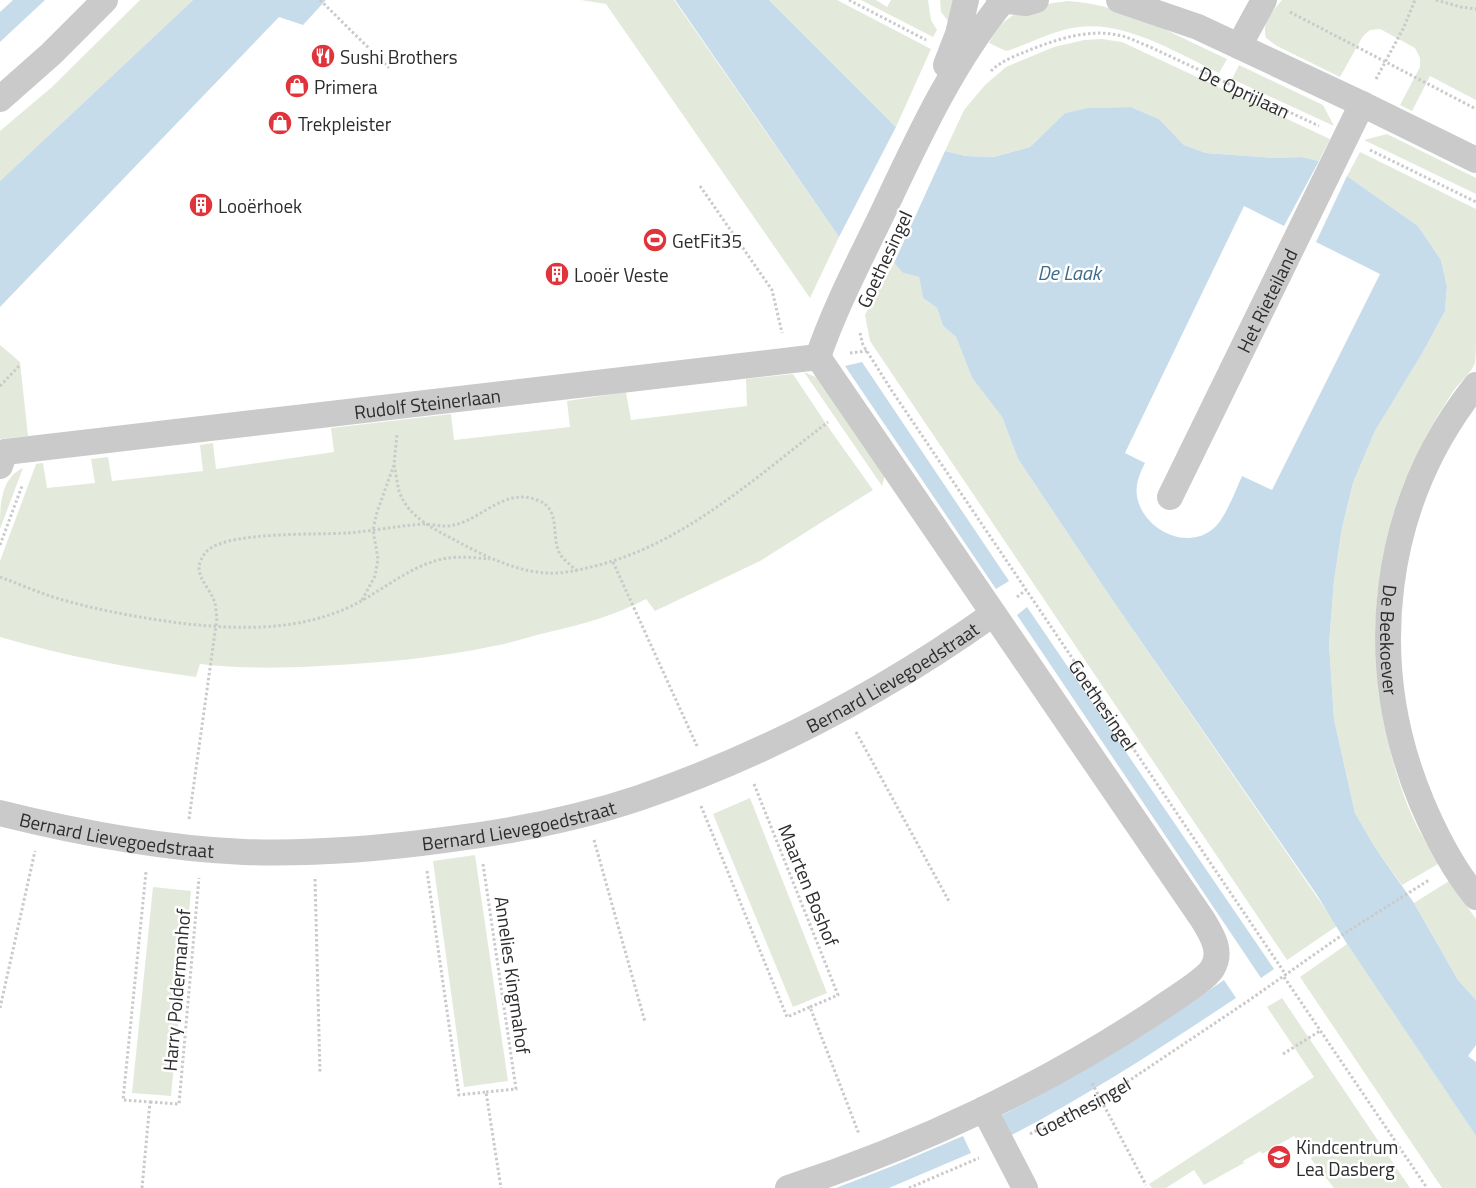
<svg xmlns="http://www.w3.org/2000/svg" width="1476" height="1188" viewBox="0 0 1476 1188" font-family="'Titillium Web',sans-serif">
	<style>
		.green { fill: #e3eadb }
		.water { fill: #c7dcea }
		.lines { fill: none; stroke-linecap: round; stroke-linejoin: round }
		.path { stroke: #cacaca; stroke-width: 3; stroke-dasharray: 2.5 2.5; stroke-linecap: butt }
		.street { stroke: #cacaca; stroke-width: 26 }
		.labels { text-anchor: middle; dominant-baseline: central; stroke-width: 5; stroke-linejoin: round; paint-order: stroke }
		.poi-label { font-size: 19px; fill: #2d2d2d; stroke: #fff; text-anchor: start }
		.street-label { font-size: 19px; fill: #2d2d2d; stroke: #fff }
		.water-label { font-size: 20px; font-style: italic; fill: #3e6c8c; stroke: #fff }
	</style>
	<rect width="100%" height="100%" fill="#fff"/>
	<path class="green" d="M 140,0 L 193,0 L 0,181 L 0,131 L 52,87 Z
		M 581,0 L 674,0 L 839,237 L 810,298 L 606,4 Z
		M 769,0 L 837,0 L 931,49 L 896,127 Z
		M 861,0 L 876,0 L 887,7 L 891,0 L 928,0 L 931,20 L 937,30 L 933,37 Z
		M 940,0 L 955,0 L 948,21 L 941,12 Z
		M 1282,0 L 1476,0 L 1476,100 L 1430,76 L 1412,111 L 1400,105 L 1420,67 L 1420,58 L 1415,48 L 1380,29 L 1370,30 L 1363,36 L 1340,77 L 1277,46 L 1266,38 C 1261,22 1273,11 1282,0 Z
		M 1068,1 C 1124,4 1176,36 1227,59 L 1219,73 C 1177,53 1126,21 1079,27 C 1053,30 1030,44 1006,51 L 989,43 C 993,36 998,27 1005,21 C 1021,7 1047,4 1068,1 Z
		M 1102,39 L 1122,42 L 1330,139 L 1319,161 L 1302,157 L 1276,158 L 1206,153 L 1184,145 L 1159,119 L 1131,107 L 1087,108 L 1065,113 L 1030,147 L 994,157 L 966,156 L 945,151 L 964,110 L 985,85 L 1006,67 L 1054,47 L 1084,40 Z
		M 1239,65 L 1323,105 L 1334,126 L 1232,79 Z
		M 1387,134 L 1476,178 L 1476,194 L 1364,140 Z
		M 1360,152 L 1476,209 C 1476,249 1476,290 1476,330 C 1476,338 1476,357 1475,363 C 1471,373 1461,381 1454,390 C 1441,410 1428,431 1418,452 C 1363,560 1364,692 1407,804 C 1415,825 1427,844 1438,864 L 1402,885 L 1376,849 L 1355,813 L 1334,719 L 1329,644 L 1334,581 L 1342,528 L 1353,483 L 1375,431 L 1423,352 L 1445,311 L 1447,287 L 1441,260 L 1418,226 L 1347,176 Z
		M 894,263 L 903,273 L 919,277 L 923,298 L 937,308 L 943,326 L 956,337 L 972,378 L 1002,417 L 1018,459 L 1113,601 L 1337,926 L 1287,960 L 870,341 L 865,315 Z
		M 0,345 L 20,362 L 28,436 L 0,439 Z
		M 804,372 L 820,379 L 885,475 L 882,486 Z
		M 793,374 L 831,431 L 873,490 L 760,561 L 655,611 L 646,599 C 615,616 579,625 545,633 C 528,637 511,643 494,646 C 437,658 379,663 321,666 C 281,668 240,669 200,664 L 196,677 C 130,668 64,656 0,637 L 0,561 L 36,464 L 43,463 L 47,488 L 95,483 L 91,459 L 108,457 L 112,481 L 203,471 L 200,445 L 213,443 L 216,469 L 334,452 L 331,428 L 451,414 L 454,440 L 570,427 L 567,401 L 626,392 L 631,420 L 747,406 L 746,379 Z
		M 23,468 L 0,529 C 0,508 0,478 23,468 Z
		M 750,798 L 827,993 L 793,1007 L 713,814 Z
		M 475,855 L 508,1081 L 464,1087 L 433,861 Z
		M 1449,881 L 1476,919 L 1476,1000 L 1458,980 L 1414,903 Z
		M 153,887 L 191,891 L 171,1096 L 132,1093 Z
		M 1347,944 L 1476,1136 L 1476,1188 L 1442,1188 L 1300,977 Z
		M 1282,998 L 1410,1188 L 1334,1188 L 1311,1159 L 1312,1157 L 1301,1141 L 1298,1142 L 1294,1136 L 1262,1154 L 1261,1151 L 1243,1161 L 1244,1163 L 1204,1185 L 1194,1170 L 1166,1188 L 1152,1188 L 1149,1184 L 1314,1077 L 1267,1007 Z"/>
	<path class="water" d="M 13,0 L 45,0 L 0,42 L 0,12 Z
		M 193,0 L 326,0 L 303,25 L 279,17 L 0,307 L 0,181 Z
		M 675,0 L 769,0 L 896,127 L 839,237 Z
		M 1131,107 L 1159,119 L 1184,145 L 1206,153 L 1276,158 L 1302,157 L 1319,161 L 1284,226 L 1244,206 L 1125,453 L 1145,463 C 1140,473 1135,484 1137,496 C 1142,529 1188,553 1215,527 C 1225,518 1236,490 1242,476 L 1272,490 L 1380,274 L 1316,242 L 1347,176 L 1418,226 L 1441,260 L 1447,287 L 1445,311 L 1423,352 L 1375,431 L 1353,483 L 1342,528 L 1334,581 L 1329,644 L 1334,719 L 1355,813 L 1376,849 L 1414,903 L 1458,980 L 1476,1000 L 1476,1045 L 1468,1056 L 1476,1062 L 1476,1136 L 1347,944 L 1317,895 L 1113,601 L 1018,459 L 1002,417 L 972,378 L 956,337 L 943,326 L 937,308 L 923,298 L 919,277 L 903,273 L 894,263 L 945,151 L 966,156 L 994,157 L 1030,147 L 1065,113 L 1087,108 Z
		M 862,362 L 1009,581 L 996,589 L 845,366 Z
		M 1027,607 L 1274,969 L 1261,978 L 1017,615 Z
		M 1224,980 L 1236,998 C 1162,1047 1089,1095 1010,1136 L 1000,1116 C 1078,1076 1152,1030 1224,980 Z
		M 963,1136 L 971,1153 L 889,1188 L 836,1188 L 895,1165 Z"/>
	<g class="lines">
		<g class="path">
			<path d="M 320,0 L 389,68"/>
			<path d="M 849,0 L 926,40"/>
			<path d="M 1436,0 L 1461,7 L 1476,9"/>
			<path d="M 1290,12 L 1476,109"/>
			<path id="s1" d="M 991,71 C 1002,60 1018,55 1032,49 C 1061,38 1091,28 1122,36 C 1131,38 1139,43 1148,46 L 1319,126"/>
			<path d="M 1376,79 L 1404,27 L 1415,0"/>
			<path d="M 1370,150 L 1476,202"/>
			<path d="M 700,186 L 772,290 L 782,333"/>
			<path id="s2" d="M 860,333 L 863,345 L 892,391 L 1286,975"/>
			<path d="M 850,353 L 867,351"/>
			<path d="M 0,386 L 20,365"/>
			<path d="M 394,465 C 396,473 397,483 399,491 C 409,520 439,531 464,545 C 489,558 517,571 546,573 C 562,574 579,570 595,566 C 684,544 756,477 828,422"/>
			<path d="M 0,545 L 22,486"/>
			<path d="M 613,562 L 697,746"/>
			<path d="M 0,577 C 16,583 33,590 50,596 C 94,610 141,618 187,624 C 240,629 289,631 340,611 C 377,597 408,564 448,558 C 462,556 477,558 490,559"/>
			<path d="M 1017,597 L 1026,590"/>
			<path d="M 362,600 L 375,576 L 378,559 L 373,530 L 377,512 L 394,465 L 397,434"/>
			<path d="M 856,732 L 950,903"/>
			<path d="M 754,784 L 838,995 L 810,1007"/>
			<path d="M 701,806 L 787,1017 L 810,1007 L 859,1134"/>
			<path d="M 189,819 L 217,618 C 216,613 216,607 215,603 C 208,583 189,573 206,552 C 224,531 318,535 347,533 C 372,531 397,526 423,524 C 430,524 438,526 445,526 C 478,526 501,486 537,500 C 561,508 551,534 559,552 C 562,559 572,566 577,571"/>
			<path d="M 594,840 L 645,1022"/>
			<path d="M 483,864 L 516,1089 L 486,1092"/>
			<path d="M 427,871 L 459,1095 L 486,1092 L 501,1188"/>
			<path d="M 315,879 L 320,1073"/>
			<path d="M 1284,977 L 1427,1188"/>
			<path d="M 0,1008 L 35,851"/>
			<path d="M 1283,1054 L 1320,1031"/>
			<path d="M 1092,1083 L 1146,1185"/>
			<path d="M 150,1102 L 179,1104 L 199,878"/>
			<path id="s3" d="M 1030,1134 L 1100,1098 L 1127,1082 L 1248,1001 L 1342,935 L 1429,880"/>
			<path d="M 142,1188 L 150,1102 L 123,1100 L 146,872"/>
			<path d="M 909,1188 L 979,1158"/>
		</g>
		<g class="street">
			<path d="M 999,0 L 1026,3 L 1036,0"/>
			<path d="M 1119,0 L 1198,27 L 1362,104 L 1476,160"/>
			<path d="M 1239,46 L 1264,0"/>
			<path d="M 946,65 L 958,34 L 966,0"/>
			<path d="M 0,99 L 51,54 L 105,0"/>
			<path d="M 818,357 C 835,307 860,260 883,212 C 917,140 952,63 1003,1"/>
			<path id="s4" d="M 1476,385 C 1381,504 1363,663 1422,803 C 1436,836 1453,869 1476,897"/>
			<path id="s5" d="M 0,466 L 5,452 L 818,357"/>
			<path id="s6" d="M 1170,497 L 1362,104"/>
			<path id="s7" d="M 0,813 C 80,833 161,848 244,852 C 310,854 378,849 444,840 C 509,832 576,819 639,798 C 764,755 885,691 993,614"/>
			<path d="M 984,1109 L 1025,1188"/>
			<path d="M 788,1188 C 917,1146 1046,1085 1158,1010 C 1172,1000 1204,981 1212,969 C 1223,952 1212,935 1203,920 L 818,357"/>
		</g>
	</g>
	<defs>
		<g id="restaurant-disc" transform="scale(1.25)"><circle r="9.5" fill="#df343c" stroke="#fff"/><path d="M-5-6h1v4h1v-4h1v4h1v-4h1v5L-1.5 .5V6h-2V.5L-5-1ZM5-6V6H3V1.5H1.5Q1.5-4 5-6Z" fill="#fff"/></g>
		<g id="shop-disc" transform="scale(1.25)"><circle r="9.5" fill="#df343c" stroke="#fff"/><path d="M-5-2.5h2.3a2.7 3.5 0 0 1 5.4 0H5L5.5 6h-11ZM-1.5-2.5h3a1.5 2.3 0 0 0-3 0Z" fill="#fff"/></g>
		<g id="building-disc" transform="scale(1.25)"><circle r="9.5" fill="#df343c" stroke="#fff"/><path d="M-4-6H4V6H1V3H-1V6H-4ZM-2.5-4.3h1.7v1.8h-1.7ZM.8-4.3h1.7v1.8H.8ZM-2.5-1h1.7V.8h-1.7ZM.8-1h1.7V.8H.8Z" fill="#fff"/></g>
		<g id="stadium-disc" transform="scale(1.25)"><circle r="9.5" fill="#df343c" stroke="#fff"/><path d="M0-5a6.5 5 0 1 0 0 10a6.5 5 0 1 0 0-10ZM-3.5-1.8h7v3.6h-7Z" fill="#fff"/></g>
		<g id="school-disc" transform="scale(1.25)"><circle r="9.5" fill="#df343c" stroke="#fff"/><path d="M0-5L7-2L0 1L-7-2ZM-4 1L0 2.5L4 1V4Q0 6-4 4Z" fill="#fff"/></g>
	</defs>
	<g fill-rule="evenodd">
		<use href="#restaurant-disc" x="323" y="56"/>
		<use href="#shop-disc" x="297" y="86"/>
		<use href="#shop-disc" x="280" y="123"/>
		<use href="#building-disc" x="201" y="205"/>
		<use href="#stadium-disc" x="655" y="240"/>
		<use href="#building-disc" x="557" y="274"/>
		<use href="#school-disc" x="1279" y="1157"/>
	</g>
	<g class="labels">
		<g class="poi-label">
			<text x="340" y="56">Sushi Brothers</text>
			<text x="314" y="86">Primera</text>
			<text x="298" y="123">Trekpleister</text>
			<text x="218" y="205">Looërhoek</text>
			<text x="672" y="240">GetFit35</text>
			<text x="574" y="274">Looër Veste</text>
			<text x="1296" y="1146">Kindcentrum<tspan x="1296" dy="22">Lea Dasberg</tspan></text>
		</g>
		<g class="street-label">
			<text stroke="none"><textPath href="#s1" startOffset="274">De Oprijlaan</textPath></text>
			<text transform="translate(884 259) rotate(-65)">Goethesingel</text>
			<text stroke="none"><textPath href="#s6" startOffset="219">Het Rieteiland</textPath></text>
			<text stroke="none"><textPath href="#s5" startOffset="440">Rudolf Steinerlaan</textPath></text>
			<text stroke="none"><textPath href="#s4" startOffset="275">De Beekoever</textPath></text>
			<text stroke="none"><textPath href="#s7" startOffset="929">Bernard Lievegoedstraat</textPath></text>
			<text stroke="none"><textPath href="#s2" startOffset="445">Goethesingel</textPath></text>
			<text stroke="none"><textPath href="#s7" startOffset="524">Bernard Lievegoedstraat</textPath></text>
			<text stroke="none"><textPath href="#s7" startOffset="119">Bernard Lievegoedstraat</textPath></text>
			<text transform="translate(809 885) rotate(68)">Maarten Boshof</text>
			<text transform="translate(513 975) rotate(82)">Annelies Kingmahof</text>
			<text transform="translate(176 990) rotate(-85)">Harry Poldermanhof</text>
			<text stroke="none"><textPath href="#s3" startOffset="59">Goethesingel</textPath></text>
		</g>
		<g class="water-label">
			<text x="1069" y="272">De Laak</text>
		</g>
	</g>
</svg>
